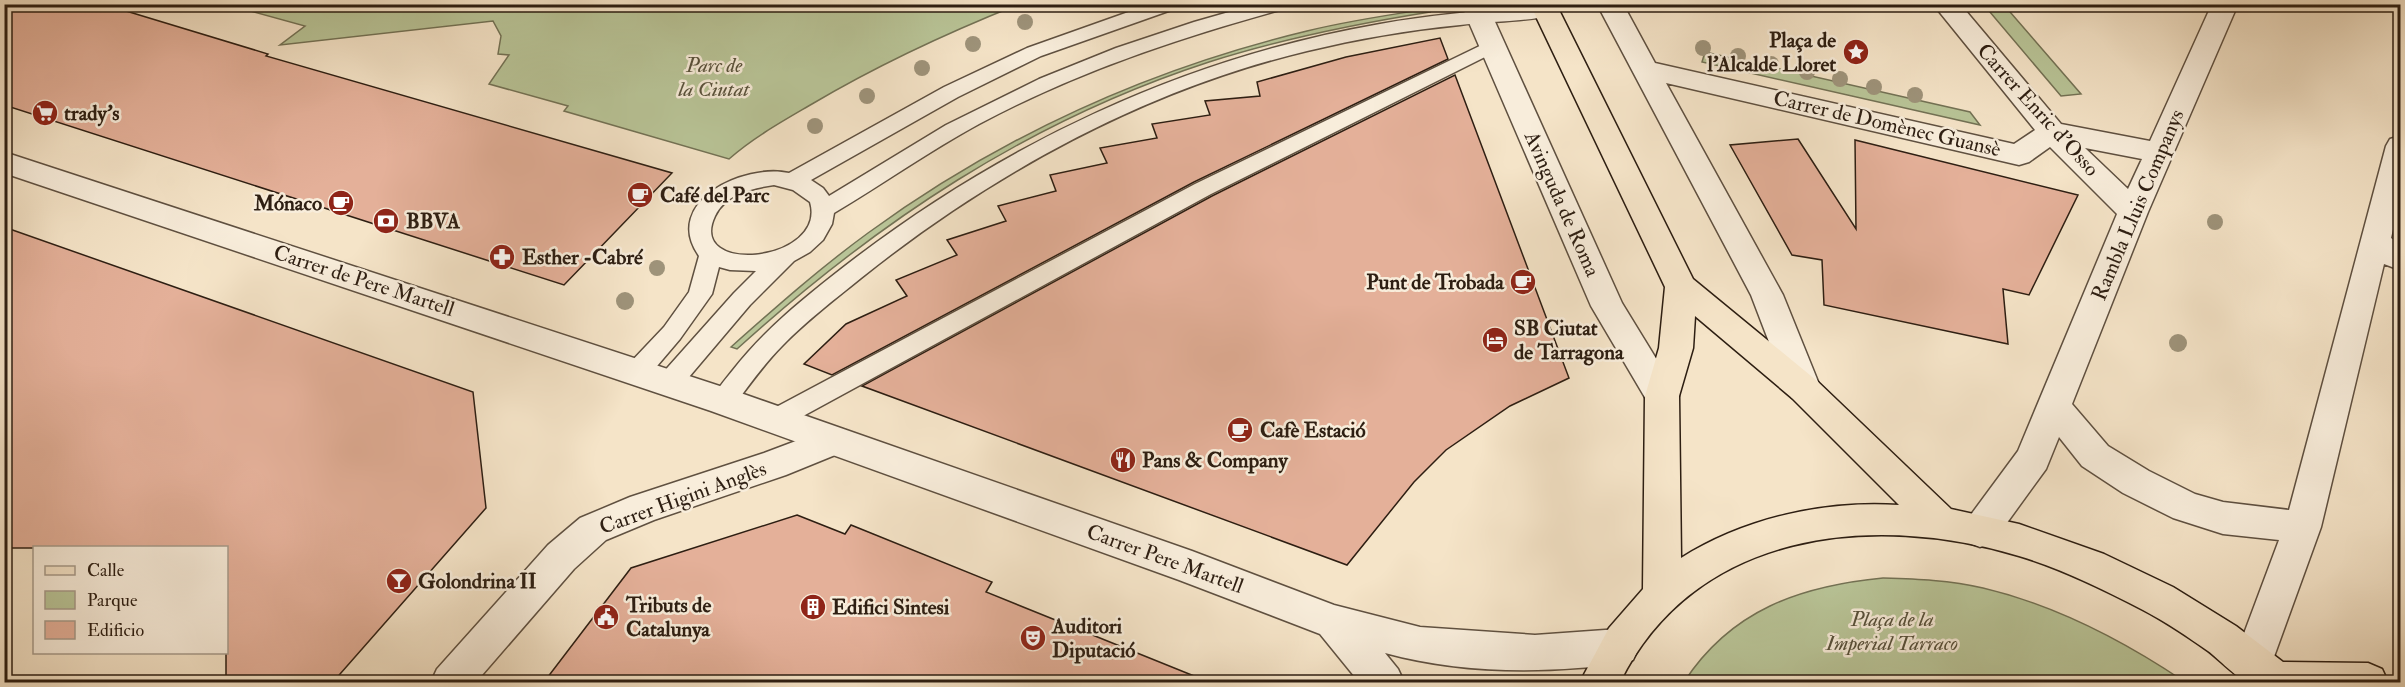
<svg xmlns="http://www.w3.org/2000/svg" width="2405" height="687" viewBox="0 0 2405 687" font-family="'IM FELL Double Pica',serif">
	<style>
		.green { fill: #b9c598; stroke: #737255; stroke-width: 1.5 }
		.building { fill: #e4b099; stroke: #2d1e12; stroke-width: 1.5 }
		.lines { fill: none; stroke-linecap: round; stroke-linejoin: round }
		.service-casing { stroke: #5f5040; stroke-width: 3 }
		.minor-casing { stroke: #5f5040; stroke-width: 3 }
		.tertiary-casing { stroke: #5f5040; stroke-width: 3 }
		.primary-casing { stroke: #2d1e12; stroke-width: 3 }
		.service { fill: #f8eddb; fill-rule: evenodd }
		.minor { fill: #f8eddb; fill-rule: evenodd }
		.tertiary { fill: #f8eddb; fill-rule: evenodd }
		.primary { fill: #f5e4c8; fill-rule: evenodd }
		.tree { fill: #9e937a }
		.labels { text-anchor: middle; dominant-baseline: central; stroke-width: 5; stroke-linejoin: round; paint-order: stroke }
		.poi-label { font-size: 21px; font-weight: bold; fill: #2d1e12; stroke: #f8eddb; text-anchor: start }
		.park-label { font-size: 21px; font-style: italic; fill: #57503a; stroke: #f8eddb }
		.street-label { font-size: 21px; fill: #2d1e12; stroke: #f8eddb }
	</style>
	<rect width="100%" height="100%" fill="#f5e4c8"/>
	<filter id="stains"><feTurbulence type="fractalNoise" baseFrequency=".00333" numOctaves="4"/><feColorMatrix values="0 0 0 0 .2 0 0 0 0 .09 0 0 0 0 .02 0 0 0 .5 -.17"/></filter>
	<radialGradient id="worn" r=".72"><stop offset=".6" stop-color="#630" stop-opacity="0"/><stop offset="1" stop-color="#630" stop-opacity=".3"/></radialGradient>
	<path class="green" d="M 229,5 L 1017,5 C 947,33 878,65 812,104 C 783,121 754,137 729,159 L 564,111 L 568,106 L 489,84 L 509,55 L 498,54 L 501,36 L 493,21 L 280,45 L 305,26 Z
		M 1984,5 L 2004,5 L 2081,94 L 2061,96 Z
		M 1428,9 L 1430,12 C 1355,24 1281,39 1209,62 C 1028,121 877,222 737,349 L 731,347 C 776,307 820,268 868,233 C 1000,137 1149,69 1307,31 C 1347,21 1388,15 1428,9 Z
		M 1705,52 L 1970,112 L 1980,125 L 1702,62 Z
		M 1883,578 C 1916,579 1950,580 1983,588 C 2055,605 2124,641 2185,682 L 1684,682 C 1731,610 1800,586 1883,578 Z"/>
	<path class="building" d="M 4,4 L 103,4 L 268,54 L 266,56 L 672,173 L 564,285 L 4,105 Z
		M 1440,38 L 1448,59 L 1194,182 L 832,375 L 804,364 L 846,324 L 907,296 L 896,280 L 957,255 L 947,240 L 1006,221 L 998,206 L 1056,191 L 1050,175 L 1107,163 L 1100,148 L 1157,138 L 1152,124 L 1210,115 L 1205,101 L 1260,96 L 1257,82 L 1346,57 Z
		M 1455,75 L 1569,378 L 1510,406 L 1446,450 L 1414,482 L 1347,565 L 862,386 L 1212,196 Z
		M 1798,139 L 1856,229 L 1855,140 L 2078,195 L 2029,295 L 2003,289 L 2008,344 L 1824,305 L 1822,260 L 1792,255 L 1730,145 Z
		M 4,227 L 473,392 L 486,508 L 333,682 L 226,682 L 226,548 L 4,548 Z
		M 797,515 L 845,534 L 851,525 L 992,582 L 986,592 L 1209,682 L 544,682 L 631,568 Z"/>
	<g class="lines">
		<g class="service-casing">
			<path id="service" d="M 1151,4 L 1179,4 L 1177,8 L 1041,56 L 958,97 L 811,180 L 823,188 L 829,196 L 946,125 L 1039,79 L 1116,48 L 1194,22 L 1257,4 L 1289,4 L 1287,8 C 1181,37 1076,72 979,124 C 929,151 883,184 834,213 L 832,224 L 823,240 L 810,252 L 794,261 L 750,305 L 678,390 L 669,393 L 660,390 L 657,383 L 660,376 L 734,293 L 756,271 L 730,270 L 719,267 L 712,294 L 680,339 L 646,379 L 637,382 L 628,379 L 625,372 L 628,365 L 664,327 L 689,292 L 699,256 C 661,202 744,163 789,173 L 944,87 L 1027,48 ZM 774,185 L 793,190 L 810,202 C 828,262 686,277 715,216 C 725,194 753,188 774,185 Z
				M 1547,5 L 1554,7 L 1556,11 L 1554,15 C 1524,22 1491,21 1460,25 C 1408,30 1357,39 1307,51 C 1144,90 991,174 861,278 C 834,300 806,321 782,346 C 763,365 748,387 732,408 L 723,411 L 714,408 L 711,401 C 716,390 725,380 733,370 C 765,329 804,298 845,266 C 1002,144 1184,58 1380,24 C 1435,14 1491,10 1547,5 Z
				M 1492,40 L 1499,42 L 1502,46 L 1499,50 L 1211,194 L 783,427 L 774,430 L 765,427 L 761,420 L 765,413 L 1195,184 Z"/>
		</g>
		<g class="minor-casing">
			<path id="minor" d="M 1461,4 L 1487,4 L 1622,303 L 1679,396 L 1674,406 L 1662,409 L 1650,406 L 1591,306 Z
				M 1597,4 L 1623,4 L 1655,63 L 2014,144 L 2035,130 L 1933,4 L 1960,4 L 2061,124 L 2150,141 L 2212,4 L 2238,4 L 2148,212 L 2072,404 L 2108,446 L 2149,471 L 2195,494 L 2223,502 L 2289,510 L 2386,146 L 2390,139 L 2400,136 L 2400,199 L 2391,238 L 2400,244 L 2400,270 L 2384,264 L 2321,527 L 2267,676 L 2253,681 L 2239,676 L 2233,663 L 2279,540 L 2223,534 L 2173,518 L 2123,493 L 2082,466 L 2059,437 L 2046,469 L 1993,542 L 1980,547 L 1967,542 L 1962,531 L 1967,520 L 2018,451 L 2117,214 L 2050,147 L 2029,162 L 2019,165 L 1666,83 L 1783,295 L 1821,389 L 1816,398 L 1804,402 L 1792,398 L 1787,389 L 1751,295 ZM 2085,148 L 2142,159 L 2128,189 Z
				M 833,427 L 845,431 L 851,441 L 845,451 L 786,475 L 654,520 L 606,540 L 574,569 L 476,682 L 431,682 L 437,669 L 548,545 L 580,518 L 630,497 L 764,453 Z"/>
		</g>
		<g class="tertiary-casing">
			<path id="tertiary" d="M 4,152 L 735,391 L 1192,551 L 1334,605 L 1420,627 L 1535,635 L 1619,629 L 1633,634 L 1639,647 L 1633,660 C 1615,666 1597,667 1578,668 C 1515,673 1447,670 1385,653 L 1398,669 L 1404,682 L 1359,682 L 1320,634 L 1179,580 L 711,411 L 4,173 Z"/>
		</g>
		<g class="primary-casing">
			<path id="primary" d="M 1530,4 L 1556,4 L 1693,279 L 1816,380 L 1951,509 L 2019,524 L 2104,554 L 2173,587 L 2236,626 L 2283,662 L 2368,663 L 2382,669 L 2388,682 C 2352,682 2315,682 2279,682 C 2270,682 2256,685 2248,682 C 2236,678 2219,659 2208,651 C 2188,637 2166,622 2143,610 C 2103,589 2062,569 2019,556 C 1873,512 1695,530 1620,682 L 1580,682 L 1609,628 L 1643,589 L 1645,396 L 1659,348 L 1665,287 ZM 1695,316 L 1792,398 L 1899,505 C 1825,500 1744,518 1681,558 L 1679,396 L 1693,348 Z"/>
		</g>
		<use href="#service" class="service"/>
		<use href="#minor" class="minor"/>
		<use href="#tertiary" class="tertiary"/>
		<use href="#primary" class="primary"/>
	</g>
	<g class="tree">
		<circle cx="1025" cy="22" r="8"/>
		<circle cx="973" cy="44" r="8"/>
		<circle cx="1703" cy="48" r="8"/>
		<circle cx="1738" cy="56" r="8"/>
		<circle cx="1771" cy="64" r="8"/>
		<circle cx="922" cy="68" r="8"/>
		<circle cx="1807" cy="72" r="8"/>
		<circle cx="1840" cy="79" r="8"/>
		<circle cx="1874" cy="87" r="8"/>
		<circle cx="1915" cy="95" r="8"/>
		<circle cx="867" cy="96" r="8"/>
		<circle cx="815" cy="126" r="8"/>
		<circle cx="2215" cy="222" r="8"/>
		<circle cx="657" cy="268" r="8"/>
		<circle cx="625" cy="301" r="9"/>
		<circle cx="2178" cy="343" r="9"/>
	</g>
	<defs>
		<g id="sight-disc" transform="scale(1.35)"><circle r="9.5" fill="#8f2418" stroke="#f8eddb"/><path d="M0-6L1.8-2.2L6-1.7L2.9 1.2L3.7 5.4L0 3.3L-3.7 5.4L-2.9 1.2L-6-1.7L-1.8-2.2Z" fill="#fff"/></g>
		<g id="supermarket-disc" transform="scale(1.35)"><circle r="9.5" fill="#8f2418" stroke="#f8eddb"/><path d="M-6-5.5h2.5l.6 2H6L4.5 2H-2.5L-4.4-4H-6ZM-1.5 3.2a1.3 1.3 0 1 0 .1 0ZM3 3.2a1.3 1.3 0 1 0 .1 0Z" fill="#fff"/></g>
		<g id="cafe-disc" transform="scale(1.35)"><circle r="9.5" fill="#8f2418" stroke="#f8eddb"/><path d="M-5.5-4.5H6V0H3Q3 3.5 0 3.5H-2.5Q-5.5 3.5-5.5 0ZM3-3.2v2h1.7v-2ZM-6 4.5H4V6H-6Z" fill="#fff"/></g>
		<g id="bank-disc" transform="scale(1.35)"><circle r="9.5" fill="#8f2418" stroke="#f8eddb"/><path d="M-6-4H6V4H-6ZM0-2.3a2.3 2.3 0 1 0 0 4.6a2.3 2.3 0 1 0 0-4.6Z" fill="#fff"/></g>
		<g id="pharmacy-disc" transform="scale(1.35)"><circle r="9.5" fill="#8f2418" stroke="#f8eddb"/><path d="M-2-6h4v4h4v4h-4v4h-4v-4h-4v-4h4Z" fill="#fff"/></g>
		<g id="hotel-disc" transform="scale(1.35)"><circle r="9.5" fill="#8f2418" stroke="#f8eddb"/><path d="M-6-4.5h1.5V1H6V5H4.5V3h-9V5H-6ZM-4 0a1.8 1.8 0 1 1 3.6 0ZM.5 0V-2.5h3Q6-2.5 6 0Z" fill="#fff"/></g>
		<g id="restaurant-disc" transform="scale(1.35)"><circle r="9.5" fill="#8f2418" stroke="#f8eddb"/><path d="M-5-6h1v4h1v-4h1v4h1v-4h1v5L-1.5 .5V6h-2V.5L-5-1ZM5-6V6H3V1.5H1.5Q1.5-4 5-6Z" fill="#fff"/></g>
		<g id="bar-disc" transform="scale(1.35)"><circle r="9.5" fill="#8f2418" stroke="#f8eddb"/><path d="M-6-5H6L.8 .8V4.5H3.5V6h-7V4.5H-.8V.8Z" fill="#fff"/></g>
		<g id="building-disc" transform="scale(1.35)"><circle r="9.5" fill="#8f2418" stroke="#f8eddb"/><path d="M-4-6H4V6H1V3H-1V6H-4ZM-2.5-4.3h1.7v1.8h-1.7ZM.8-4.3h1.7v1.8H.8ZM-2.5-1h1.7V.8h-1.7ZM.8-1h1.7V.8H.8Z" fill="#fff"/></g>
		<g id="civic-disc" transform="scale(1.35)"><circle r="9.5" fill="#8f2418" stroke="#f8eddb"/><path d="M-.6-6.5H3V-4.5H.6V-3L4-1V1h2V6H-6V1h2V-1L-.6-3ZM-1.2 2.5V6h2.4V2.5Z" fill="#fff"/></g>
		<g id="theatre-disc" transform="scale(1.35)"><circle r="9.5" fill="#8f2418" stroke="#f8eddb"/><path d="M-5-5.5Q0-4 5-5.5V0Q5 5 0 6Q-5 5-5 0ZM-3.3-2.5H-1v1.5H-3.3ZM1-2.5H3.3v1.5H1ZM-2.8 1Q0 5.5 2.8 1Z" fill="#fff"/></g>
	</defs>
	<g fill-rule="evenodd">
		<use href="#sight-disc" x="1856" y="52"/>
		<use href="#supermarket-disc" x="45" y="113"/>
		<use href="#cafe-disc" x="640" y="195"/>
		<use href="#cafe-disc" x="341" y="203"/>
		<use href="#bank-disc" x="386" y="221"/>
		<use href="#pharmacy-disc" x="502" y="257"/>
		<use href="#cafe-disc" x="1523" y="282"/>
		<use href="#hotel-disc" x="1495" y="340"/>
		<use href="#cafe-disc" x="1240" y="430"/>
		<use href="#restaurant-disc" x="1123" y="460"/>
		<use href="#bar-disc" x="399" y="581"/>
		<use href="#building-disc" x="813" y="607"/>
		<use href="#civic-disc" x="606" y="617"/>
		<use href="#theatre-disc" x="1033" y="638"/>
	</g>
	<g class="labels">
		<g class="poi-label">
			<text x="1836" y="40" text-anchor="end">Plaça de<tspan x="1836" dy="24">l'Alcalde Lloret</tspan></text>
			<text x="64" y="113">trady’s</text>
			<text x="660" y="195">Café del Parc</text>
			<text x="322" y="203" text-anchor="end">Mónaco</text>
			<text x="406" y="221">BBVA</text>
			<text x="522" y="257">Esther -Cabré</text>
			<text x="1504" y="282" text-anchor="end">Punt de Trobada</text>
			<text x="1514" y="328">SB Ciutat<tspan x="1514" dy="24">de Tarragona</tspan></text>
			<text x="1260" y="430">Cafè Estació</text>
			<text x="1142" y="460">Pans &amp; Company</text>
			<text x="418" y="581">Golondrina II</text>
			<text x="626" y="605">Tributs de<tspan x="626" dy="24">Catalunya</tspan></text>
			<text x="832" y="607">Edifici Sintesi</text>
			<text x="1052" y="626">Auditori<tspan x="1052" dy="24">Diputació</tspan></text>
		</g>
		<g class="park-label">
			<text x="714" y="65">Parc de<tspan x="714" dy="24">la Ciutat</tspan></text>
			<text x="1892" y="619">Plaça de la<tspan x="1892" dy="24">Imperial Tarraco</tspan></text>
		</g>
		<g class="street-label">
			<text transform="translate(2038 110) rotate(48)">Carrer Enric d'Osso</text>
			<text transform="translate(1887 124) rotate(13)">Carrer de Domènec Guansè</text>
			<text transform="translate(1562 204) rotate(66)">Avinguda de Roma</text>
			<text transform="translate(2138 205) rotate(-67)">Rambla Lluis Companys</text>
			<text transform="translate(364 281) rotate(18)">Carrer de Pere Martell</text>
			<text transform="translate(683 498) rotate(-20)">Carrer Higini Anglès</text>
			<text transform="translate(1165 559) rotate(20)">Carrer Pere Martell</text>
		</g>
	</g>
	<rect width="2405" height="687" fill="none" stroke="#f5e4c8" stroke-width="24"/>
	<rect x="6" y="6" width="2393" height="675" fill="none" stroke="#2d1e12" stroke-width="3"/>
	<rect x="12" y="12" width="2381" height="663" fill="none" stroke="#2d1e12" stroke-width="1.5"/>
	<rect x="33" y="546" width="195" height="108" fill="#f8eddb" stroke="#a79a8b" stroke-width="1.5"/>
	<rect x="45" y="566" width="30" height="9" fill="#f5e4c8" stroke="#a79a8b" stroke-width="1.5"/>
	<text x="87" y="576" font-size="18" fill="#2d1e12">Calle</text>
	<rect x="45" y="591" width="30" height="18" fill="#b9c598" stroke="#a79a8b" stroke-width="1.5"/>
	<text x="87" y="606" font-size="18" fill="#2d1e12">Parque</text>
	<rect x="45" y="621" width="30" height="18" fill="#e4b099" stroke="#a79a8b" stroke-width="1.5"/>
	<text x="87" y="636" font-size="18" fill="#2d1e12">Edificio</text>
	<rect width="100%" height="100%" filter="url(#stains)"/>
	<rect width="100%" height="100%" fill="url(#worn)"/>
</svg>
